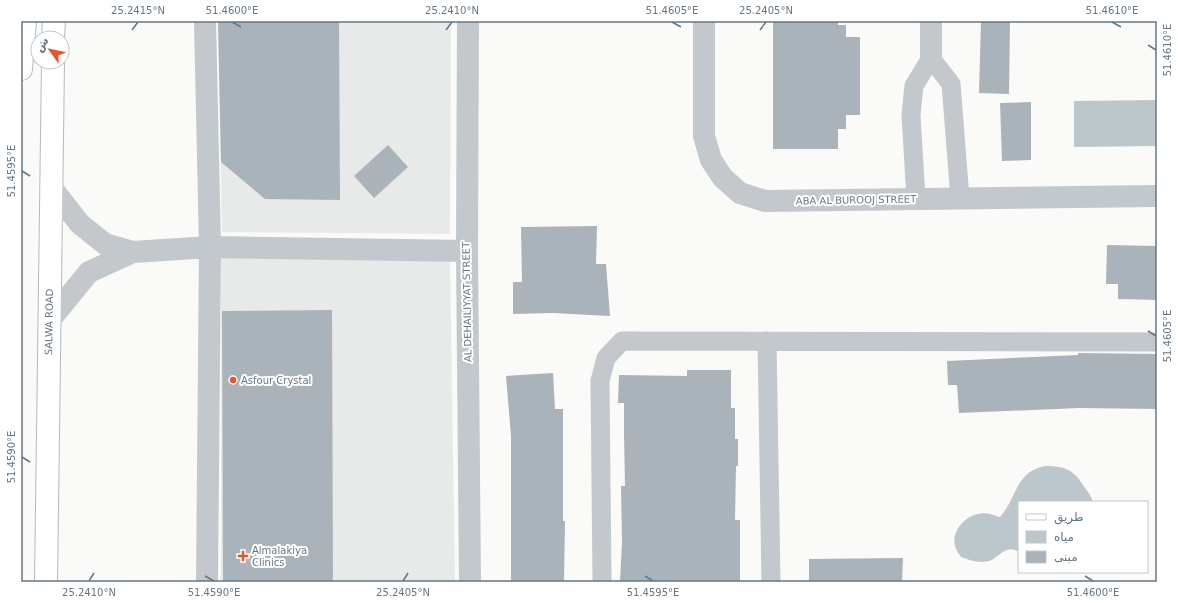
<svg xmlns="http://www.w3.org/2000/svg" width="1178" height="603" viewBox="0 0 1178 603" font-family="'DejaVu Sans',Cairo,sans-serif">
	<style>
		.built { fill: #e8e9e9 }
		.water { fill: #bbc7cb }
		.building { fill: #aab3b9 }
		.lines { fill: none; stroke-linecap: round; stroke-linejoin: round }
		.secondary-casing { stroke: #b3babf; stroke-width: 24 }
		.motorway-casing { stroke: #b4b9bd; stroke-width: 24 }
		.service { stroke: #c3c8cc; stroke-width: 19 }
		.minor { stroke: #c3c8cc; stroke-width: 22 }
		.secondary { stroke: #fff; stroke-width: 22 }
		.motorway { stroke: #fff; stroke-width: 22 }
		.ticks { fill: none; stroke: #657683; stroke-width: 1.5 }
		.poi-dot { fill: #e4572e; stroke: #fff; stroke-width: 1.5 }
		.labels { text-anchor: middle; dominant-baseline: central; stroke-width: 4; stroke-linejoin: round; paint-order: stroke }
		.street-label { font-size: 10px; fill: #657683; stroke: #fff }
		.poi-label { font-size: 10px; fill: #657683; stroke: #fff; text-anchor: start }
		.neatline { fill: none; stroke: #657683; stroke-width: 1.5 }
		.ticks-label { font-size: 10px; text-anchor: middle; fill: #657683 }
	</style>
	<rect width="100%" height="100%" fill="#fafaf8"/>
	<path class="built" d="M 218,21 L 451,21 L 450,234 L 222,232 Z
		M 221,256 L 450,260 L 455,582 L 221,582 Z"/>
	<path class="water" d="M 1157,100 L 1157,146 L 1074,147 L 1074,101 Z
		M 1045,466 C 1066,466 1074,470 1085,488 C 1088,492 1092,497 1093,502 L 1019,502 L 1019,552 C 1005,543 999,558 989,561 C 979,564 970,560 961,557 C 959,554 956,550 955,546 C 951,532 965,516 978,514 C 986,512 993,515 1000,517 C 1017,498 1015,472 1045,466 Z"/>
	<path class="building" d="M 218,21 L 339,21 L 340,200 L 265,199 L 221,162 Z
		M 773,21 L 838,21 L 838,25 L 846,25 L 846,37 L 860,37 L 860,115 L 846,115 L 846,129 L 838,129 L 838,149 L 773,149 Z
		M 981,21 L 1010,21 L 1009,94 L 979,93 Z
		M 1031,102 L 1031,160 L 1002,161 L 1000,103 Z
		M 388,145 L 408,167 L 374,198 L 354,176 Z
		M 597,226 L 596,264 L 606,264 L 610,316 L 553,313 L 513,314 L 513,282 L 522,282 L 521,227 Z
		M 1107,245 L 1157,246 L 1157,300 L 1118,299 L 1118,284 L 1106,284 Z
		M 332,310 L 333,582 L 223,582 L 222,311 Z
		M 1078,353 L 1157,354 L 1157,409 L 1079,408 L 959,413 L 957,385 L 948,385 L 947,361 L 1078,355 Z
		M 687,370 L 731,370 L 731,408 L 735,408 L 735,439 L 738,439 L 738,466 L 736,466 L 735,520 L 740,520 L 740,582 L 620,581 L 622,542 L 621,486 L 625,486 L 624,435 L 624,403 L 618,403 L 619,375 L 687,376 Z
		M 553,373 L 555,409 L 563,409 L 563,521 L 565,521 L 564,582 L 511,582 L 511,436 L 506,376 Z
		M 903,558 L 902,582 L 809,582 L 809,559 Z"/>
	<g class="lines">
		<g class="secondary-casing">
			<path id="secondary" d="M 53,38 L 54,21
				M 46,582 L 53,62"/>
		</g>
		<g class="motorway-casing">
			<path id="motorway" d="M 21,69 L 25,21"/>
		</g>
		<path class="service" d="M 916,199 L 911,115 L 914,86 L 931,58 L 951,84 L 960,198
			M 767,341 L 771,582
			M 602,582 L 600,381 L 606,358 L 622,341 L 1157,342"/>
		<path class="minor" d="M 205,21 L 210,247 L 207,582
			M 468,21 L 467,251 L 470,582
			M 704,21 L 704,136 L 711,160 L 723,178 L 740,193 L 765,201 L 1157,196
			M 931,58 L 931,21
			M 51,187 L 80,224 L 105,244 L 133,252
			M 49,321 L 89,272 L 133,252 L 210,247 L 467,251"/>
		<use href="#secondary" class="secondary"/>
		<use href="#motorway" class="motorway"/>
	</g>
	<path class="ticks" d="M 232,22 L 241,27M 672,22 L 681,27M 1112,22 L 1121,27M 132,30 L 138,22M 446,30 L 452,22M 760,30 L 766,22M 1148,45 L 1156,50M 22,171 L 30,176M 1148,331 L 1156,336M 22,457 L 30,462M 205,576 L 214,581M 645,576 L 653,581M 1085,576 L 1093,581M 89,581 L 94,573M 403,581 L 408,573"/>
	<g class="poi-dot">
		<circle cx="233" cy="380" r="4"/>
		<path d="M241 550h4v4h4v4h-4v4h-4v-4h-4v-4h4z"/>
	</g>
	<g class="labels">
		<g class="street-label">
			<text transform="translate(856 200) rotate(-1)">ABA AL BUROOJ STREET</text>
			<text transform="translate(467 302) rotate(-91)">AL DEHAILIYYAT STREET</text>
			<text transform="translate(49 322) rotate(-89)">SALWA ROAD</text>
		</g>
		<g class="poi-label">
			<text x="241" y="380">Asfour Crystal</text>
			<text x="252" y="550">Almalakiya<tspan x="252" dy="12">Clinics</tspan></text>
		</g>
	</g>
	<rect width="1178" height="603" fill="none" stroke="#ffffff" stroke-width="44"/>
	<rect x="1018" y="501" width="130" height="72" fill="#ffffff" stroke="#c1c8cd"/>
	<rect x="1026" y="514" width="20" height="6" fill="#ffffff" stroke="#c1c8cd"/>
	<text x="1054" y="521" font-size="12" fill="#657683">طريق</text>
	<rect x="1026" y="531" width="20" height="12" fill="#bbc7cb" stroke="#c1c8cd"/>
	<text x="1054" y="541" font-size="12" fill="#657683">مياه</text>
	<rect x="1026" y="551" width="20" height="12" fill="#aab3b9" stroke="#c1c8cd"/>
	<text x="1054" y="561" font-size="12" fill="#657683">مبنى</text>
	<g transform="translate(50 50) rotate(303)"><circle r="19" fill="#ffffff" stroke="#c1c8cd"/>
	<path d="M0-3L7 15L0 10L-7 15Z" fill="#e4572e"/>
	<text y="-6" font-size="11" font-weight="bold" text-anchor="middle" fill="#657683">ش</text>
	</g>
	<rect x="22" y="22" width="1134" height="559" class="neatline"/>
	<g class="ticks-label">
		<text x="138" y="14">25.2415°N</text>
		<text x="232" y="14">51.4600°E</text>
		<text x="452" y="14">25.2410°N</text>
		<text x="672" y="14">51.4605°E</text>
		<text x="766" y="14">25.2405°N</text>
		<text x="1112" y="14">51.4610°E</text>
		<text transform="translate(1167 50) rotate(-90)" y="4">51.4610°E</text>
		<text transform="translate(11 171) rotate(-90)" y="4">51.4595°E</text>
		<text transform="translate(1167 336) rotate(-90)" y="4">51.4605°E</text>
		<text transform="translate(11 457) rotate(-90)" y="4">51.4590°E</text>
		<text x="89" y="596">25.2410°N</text>
		<text x="214" y="596">51.4590°E</text>
		<text x="403" y="596">25.2405°N</text>
		<text x="653" y="596">51.4595°E</text>
		<text x="1093" y="596">51.4600°E</text>
	</g>
</svg>
